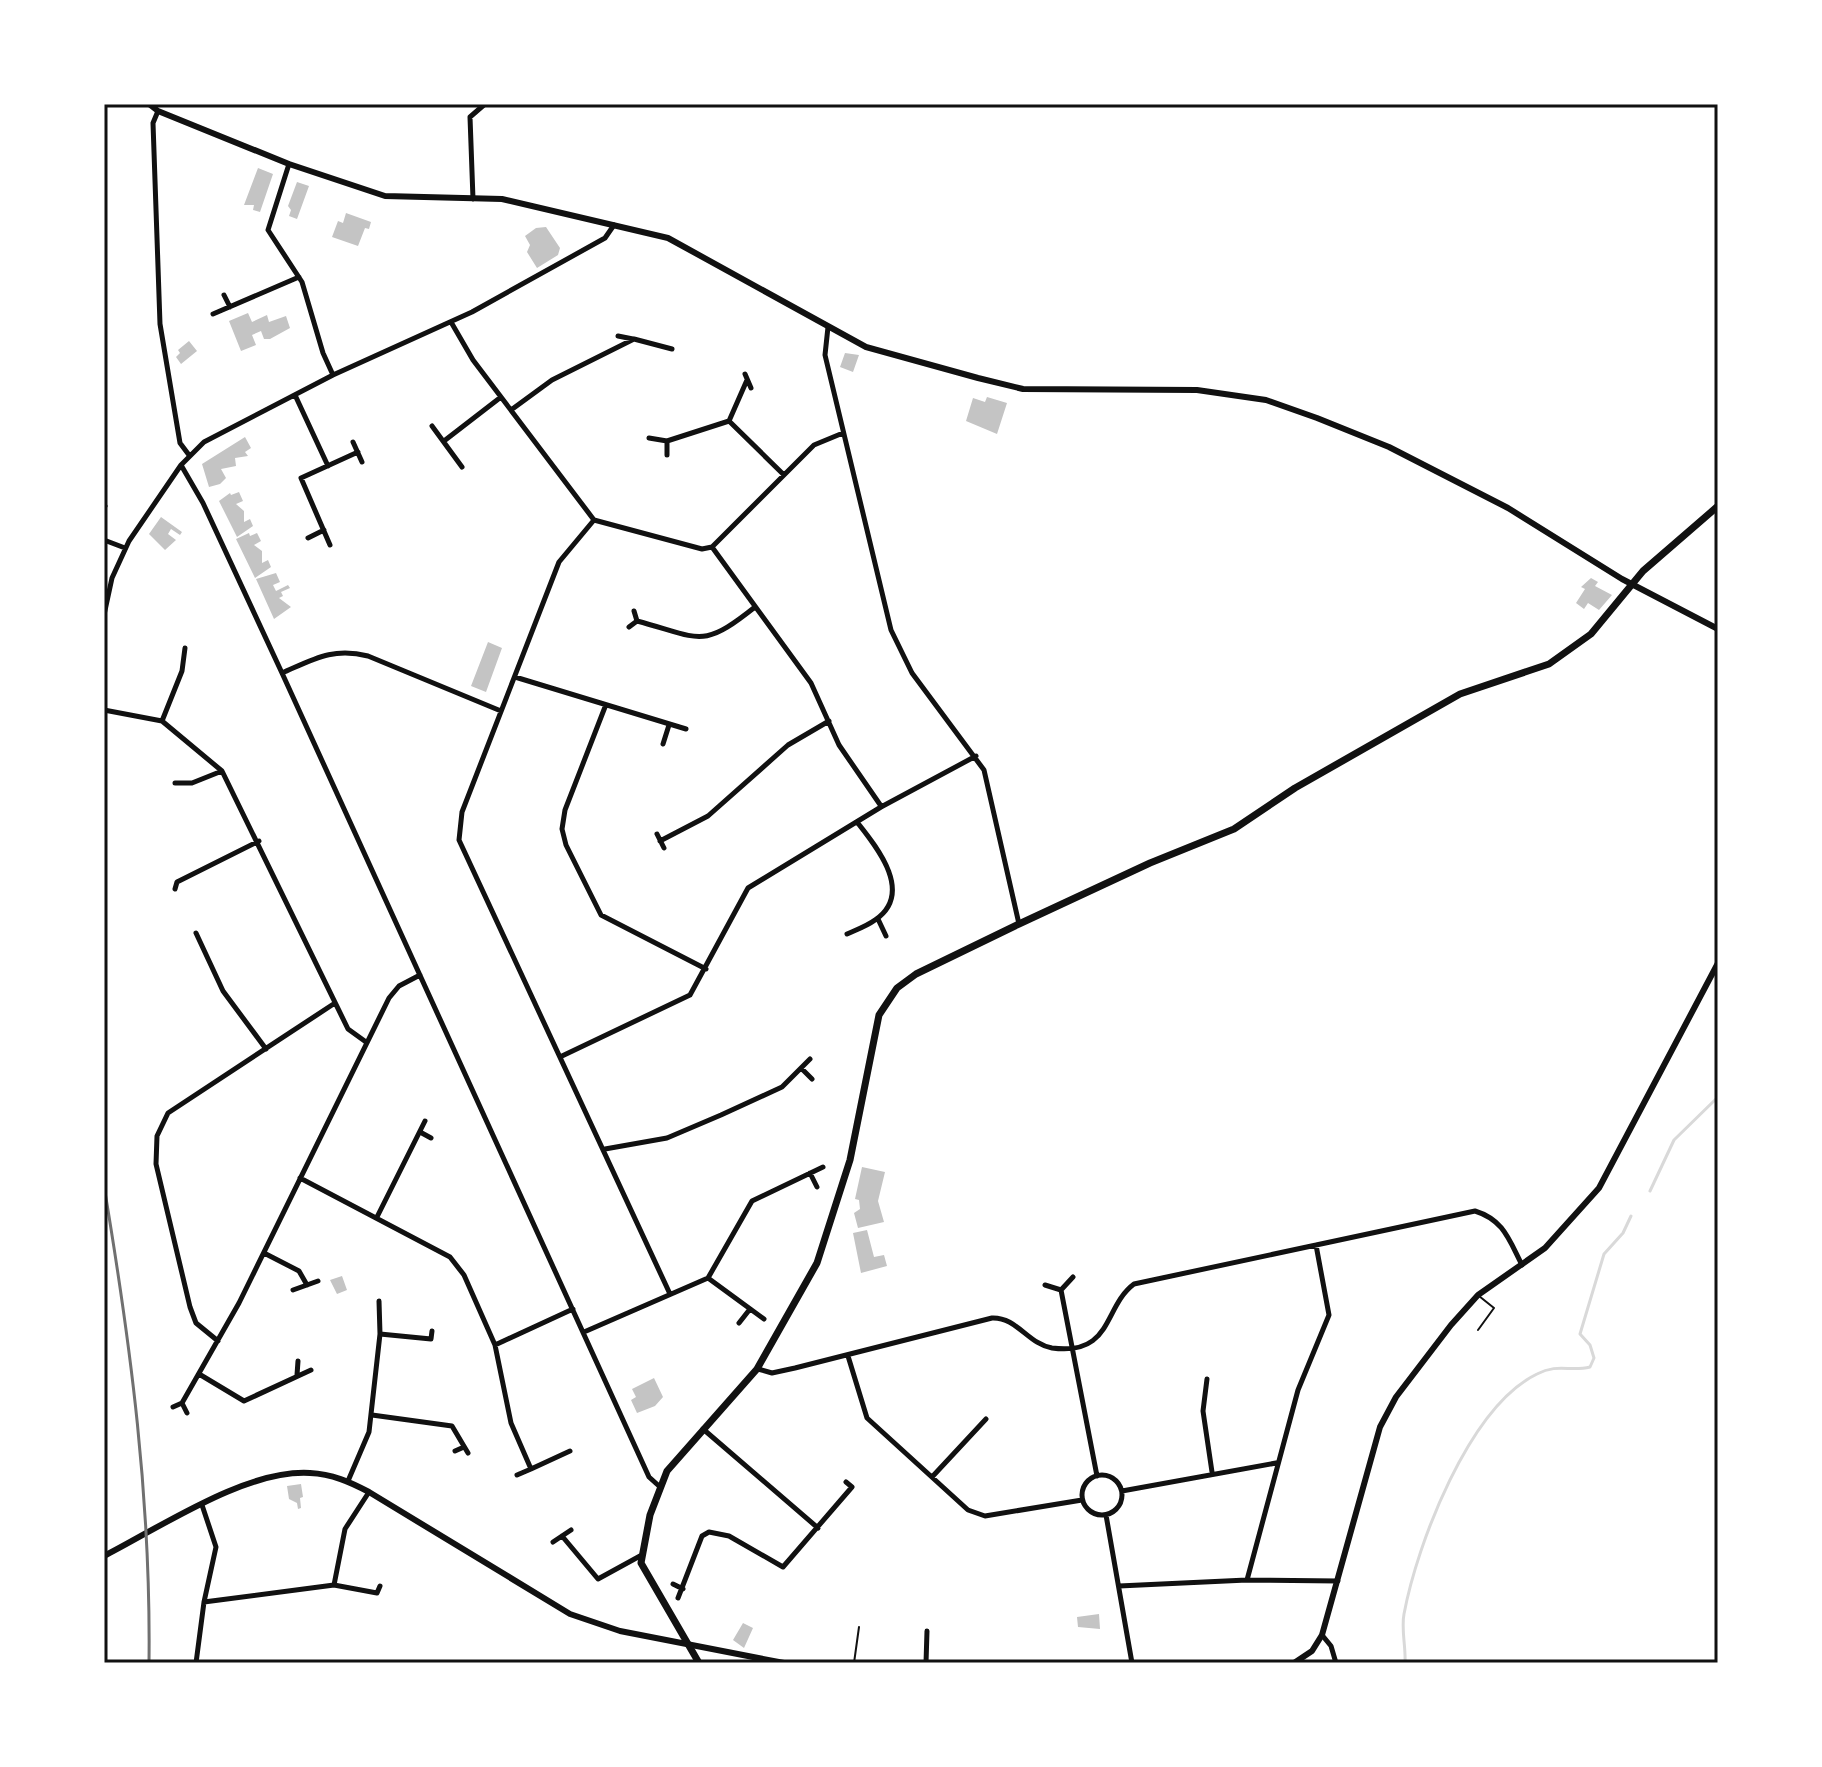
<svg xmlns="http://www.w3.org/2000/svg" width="1822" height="1767" viewBox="0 0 1822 1767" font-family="'Fira Sans',sans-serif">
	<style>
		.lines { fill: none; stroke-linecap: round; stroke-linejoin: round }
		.stream { stroke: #d9d9d9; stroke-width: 3 }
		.building { fill: #c4c4c4 }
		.service { stroke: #111; stroke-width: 2 }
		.minor { stroke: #111; stroke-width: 5 }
		.tertiary { stroke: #111; stroke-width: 6 }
		.secondary { stroke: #111; stroke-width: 7 }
		.rail { stroke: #707070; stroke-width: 3 }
		.neatline { fill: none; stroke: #111; stroke-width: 3 }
	</style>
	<rect width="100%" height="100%" fill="#fff"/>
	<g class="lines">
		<path class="stream" d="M 1650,1191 L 1674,1140 L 1718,1097
			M 1405,1663 C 1406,1647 1401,1629 1404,1614 C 1417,1544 1469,1407 1537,1374 C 1558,1363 1570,1372 1590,1367 L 1594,1358 L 1590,1345 L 1580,1334 L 1604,1254 L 1623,1233 L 1631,1216"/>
	</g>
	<path class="building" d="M 258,168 L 273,174 L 260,212 L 253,210 L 254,205 L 244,205 Z
		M 297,182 L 309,186 L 297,219 L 289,216 L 291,210 L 288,206 Z
		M 346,213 L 371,222 L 369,229 L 365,228 L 358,246 L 332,237 L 338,221 L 343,223 Z
		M 546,227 L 560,248 L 558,255 L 537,268 L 527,252 L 530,245 L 525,236 L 536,228 Z
		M 248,313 L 252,322 L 267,315 L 269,322 L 286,316 L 290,328 L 270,339 L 264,339 L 261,331 L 252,335 L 256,345 L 241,351 L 229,321 Z
		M 189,341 L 197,351 L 181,364 L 176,357 L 180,353 L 178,350 Z
		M 845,353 L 859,355 L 853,372 L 840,367 Z
		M 987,397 L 1007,403 L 997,434 L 966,421 L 973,398 L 985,402 Z
		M 245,437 L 251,448 L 245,452 L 248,456 L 235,458 L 236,466 L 221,469 L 226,478 L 220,484 L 209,487 L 202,464 Z
		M 239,492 L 243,501 L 236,504 L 244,511 L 244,522 L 250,519 L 253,526 L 237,537 L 219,501 L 230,493 L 231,495 Z
		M 161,517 L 182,532 L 180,535 L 171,529 L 168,534 L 176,540 L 165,550 L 149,534 Z
		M 249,533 L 250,536 L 257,533 L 261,541 L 254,545 L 262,551 L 262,563 L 268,560 L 271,567 L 255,578 L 236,539 Z
		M 276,573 L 280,582 L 273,585 L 276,591 L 288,585 L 290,588 L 281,592 L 283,596 L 279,598 L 291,607 L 274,619 L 256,579 Z
		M 1591,578 L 1598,582 L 1595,586 L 1612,595 L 1599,610 L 1588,603 L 1584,609 L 1576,603 L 1585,589 L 1581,587 Z
		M 488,642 L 502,648 L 486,692 L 471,686 Z
		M 862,1167 L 885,1172 L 878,1201 L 884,1222 L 858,1228 L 854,1213 L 860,1209 L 859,1200 L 855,1199 Z
		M 867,1230 L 874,1257 L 884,1255 L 887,1266 L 861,1273 L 853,1233 Z
		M 342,1276 L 347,1290 L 337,1294 L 330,1280 Z
		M 654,1378 L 663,1397 L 655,1406 L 637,1413 L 631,1400 L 636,1397 L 632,1389 Z
		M 301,1484 L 303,1497 L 300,1498 L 301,1508 L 298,1509 L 297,1503 L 289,1499 L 287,1486 Z
		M 1099,1614 L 1100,1629 L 1078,1627 L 1077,1617 Z
		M 743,1623 L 753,1628 L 744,1648 L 733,1640 Z"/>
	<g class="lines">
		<path class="service" d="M 1478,1330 L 1494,1308 L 1479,1296
			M 854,1663 L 859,1627"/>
		<path class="minor" d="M 158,111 L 153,123 L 160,324 L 180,443 L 189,455
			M 289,164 L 268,230 L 302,282 L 323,353 L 333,375
			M 473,199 L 470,117 L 485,104
			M 224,295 L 230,307
			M 213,314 L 299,277
			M 451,322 L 473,360 L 594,520 L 702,549 L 712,547 L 814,445 L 843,433
			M 828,327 L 825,355 L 891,630 L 912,673 L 984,770 L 1019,924
			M 618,336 L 633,339
			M 745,374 L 751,388
			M 295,395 L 328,466
			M 511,410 L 552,380 L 634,339 L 672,349
			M 729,421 L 747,380
			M 432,426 L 462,467
			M 649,438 L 667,441 L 729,421 L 784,475
			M 444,441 L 501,397
			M 353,442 L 362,462
			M 667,455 L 667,441
			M 181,465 L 203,503 L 282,673 L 649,1477 L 659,1486
			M 104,505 L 105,506
			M 594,520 L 559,562 L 462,812 L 459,840 L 670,1294
			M 308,538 L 324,530
			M 104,540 L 125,548
			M 330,545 L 301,478 L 358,452
			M 712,547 L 811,683 L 839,745 L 881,806
			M 104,615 L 112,578 L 129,541 L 181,465 L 204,442 L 333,375 L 472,312 L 605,238 L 614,225
			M 637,621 C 701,638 701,650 755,607
			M 629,627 L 637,621 L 634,611
			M 282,673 C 314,659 333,647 368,656 L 501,711
			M 515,677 L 686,729
			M 605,707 L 565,810 L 562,829 L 566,845 L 601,915 L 706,969
			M 104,710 L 162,721 L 222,771 L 348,1029 L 366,1042
			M 162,721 L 182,671 L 185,648
			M 663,744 L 669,725
			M 175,783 L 192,783 L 222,771
			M 657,834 L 664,848
			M 660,841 L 708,816 L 788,745 L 829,721
			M 175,889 L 177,882 L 259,841
			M 878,919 L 886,936
			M 196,933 L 223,991 L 266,1049
			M 847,934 C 856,930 867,926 875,920 C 915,893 876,846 857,822
			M 562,1056 L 690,995 L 748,888 L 881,807 L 976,756
			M 801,1068 L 812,1079
			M 420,1132 L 431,1138
			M 605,1149 L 667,1138 L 721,1115 L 782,1087 L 810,1059
			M 810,1173 L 817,1187
			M 300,1178 L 450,1257 L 464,1275 L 495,1345 L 511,1423 L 531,1469 L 570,1451
			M 377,1217 L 425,1121
			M 264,1253 L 299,1271 L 307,1285
			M 708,1278 L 764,1319
			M 1045,1285 L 1061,1290 L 1073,1277
			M 293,1290 L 318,1281
			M 1061,1290 L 1097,1476
			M 739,1323 L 750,1309
			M 584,1332 L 708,1278 L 752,1201 L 823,1167
			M 380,1334 L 431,1339 L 432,1331
			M 218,1341 L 196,1323 L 190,1307 L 156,1164 L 157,1136 L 168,1113 L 335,1003
			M 495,1345 L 573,1309
			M 848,1356 L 867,1418 L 968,1510 L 985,1516 L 1082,1500
			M 758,1369 L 772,1373 L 795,1368 L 992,1318 C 1017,1317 1028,1344 1052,1348 C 1113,1356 1103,1307 1134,1284 L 1475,1211 C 1504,1220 1509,1240 1522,1265
			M 199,1374 L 244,1401 L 311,1370
			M 297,1375 L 298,1361
			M 1207,1379 L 1203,1411 L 1212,1472
			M 182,1403 L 239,1303 L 389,998 L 399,986 L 420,975
			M 173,1407 L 182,1403 L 187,1413
			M 372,1415 L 452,1426 L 468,1453
			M 703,1429 L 818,1528
			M 455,1451 L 464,1447
			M1082 1495a20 20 0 1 1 40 0a20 20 0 1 1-40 0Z
			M 517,1475 L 531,1469
			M 932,1477 L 986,1419
			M 348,1481 L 369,1432 L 380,1334 L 379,1301
			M 1122,1491 L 1276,1463
			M 1106,1515 L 1132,1663
			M 562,1536 L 598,1579 L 640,1556
			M 553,1542 L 571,1530
			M 1247,1580 L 1298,1390 L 1329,1315 L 1316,1245
			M 673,1584 L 683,1589
			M 334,1585 L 345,1529 L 369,1492
			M 1119,1586 L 1247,1580 L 1338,1581
			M 678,1598 L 702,1536 L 709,1532 L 729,1536 L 783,1567 L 852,1487 L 846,1482
			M 204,1602 L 334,1585 L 377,1593 L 380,1586
			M 1322,1635 L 1331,1646 L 1336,1663
			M 196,1663 L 204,1602 L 216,1547 L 202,1505
			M 926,1663 L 927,1631"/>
		<path class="tertiary" d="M 149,104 L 158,111 L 289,164 L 385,196 L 502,199 L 668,238 L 866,347 L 978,378 L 1023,389 L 1197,390 L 1266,400 L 1317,418 L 1389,447 L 1508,508 L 1622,579 L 1718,629
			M 104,1556 C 161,1527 246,1469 310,1473 C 332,1474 350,1482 369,1492 L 570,1614 L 620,1631 L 784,1663
			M 1294,1663 L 1312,1651 L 1322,1635 L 1380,1427 L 1396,1397 L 1451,1325 L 1478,1295 L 1545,1248 L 1599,1188 L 1718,963"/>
		<path class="secondary" d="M 699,1663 L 641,1563 L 650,1515 L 667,1471 L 757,1369 L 817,1263 L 850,1160 L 879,1015 L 897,988 L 916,974 L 1019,924 L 1150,863 L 1234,829 L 1295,788 L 1460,694 L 1549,664 L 1591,634 L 1643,571 L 1718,506"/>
		<path class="rail" d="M 104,1186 C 131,1347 151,1500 149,1663"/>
	</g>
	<rect width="1822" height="1767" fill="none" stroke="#ffffff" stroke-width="212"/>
	<rect x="106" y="106" width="1610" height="1555" class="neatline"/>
</svg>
